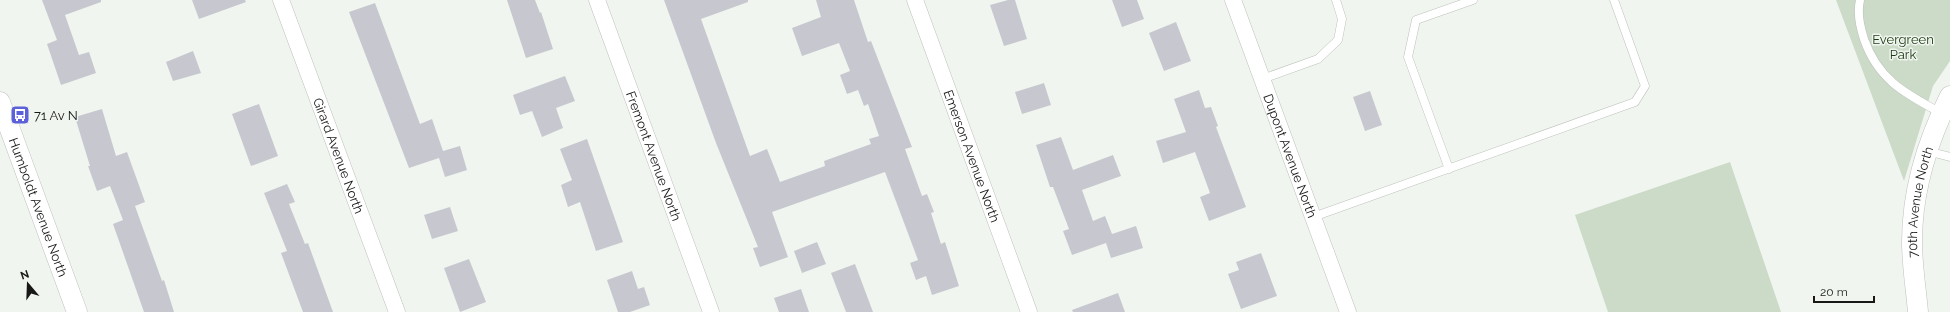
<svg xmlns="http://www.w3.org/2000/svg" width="1950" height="312" viewBox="0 0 1950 312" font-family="Raleway,sans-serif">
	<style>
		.green { fill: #ccdac8 }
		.building { fill: #c7c8cf }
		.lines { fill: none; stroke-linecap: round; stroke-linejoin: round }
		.service-casing { stroke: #bdc2bc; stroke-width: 9 }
		.minor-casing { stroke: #bdc2bc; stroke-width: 17 }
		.tertiary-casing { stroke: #bdc2bc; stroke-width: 21 }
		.service { stroke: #fff; stroke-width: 8 }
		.minor { stroke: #fff; stroke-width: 16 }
		.tertiary { stroke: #fff; stroke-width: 20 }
		.labels { text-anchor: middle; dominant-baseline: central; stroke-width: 3; stroke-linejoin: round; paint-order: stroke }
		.park-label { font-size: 13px; fill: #1c3812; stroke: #f0f5ef }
		.poi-label { font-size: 13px; fill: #181917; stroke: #f0f5ef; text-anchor: start }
		.street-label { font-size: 13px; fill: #181917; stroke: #f0f5ef }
	</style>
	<rect width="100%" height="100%" fill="#f0f5ef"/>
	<path class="green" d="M 1836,0 L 1950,0 L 1950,61 L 1933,86 L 1904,181 Z
		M 1730,162 L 1781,312 L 1608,312 L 1575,215 Z"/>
	<path class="building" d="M 42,0 L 101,0 L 101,2 L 65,15 L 79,55 L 89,52 L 96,73 L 61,85 L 47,44 L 57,40 Z
		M 192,0 L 245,0 L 246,2 L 199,19 Z
		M 507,0 L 535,0 L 540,13 L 541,12 L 553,49 L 526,58 Z
		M 664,0 L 748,0 L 748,2 L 701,19 L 750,156 L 767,149 L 780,182 L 825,166 L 824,161 L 871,144 L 869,139 L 879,136 L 868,104 L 864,106 L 858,90 L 847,94 L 840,75 L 850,71 L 839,43 L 802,56 L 792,28 L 821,17 L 816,0 L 854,0 L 868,42 L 871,41 L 912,147 L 905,149 L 922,196 L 927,194 L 934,212 L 931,213 L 941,244 L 945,242 L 959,286 L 932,295 L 926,276 L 916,280 L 910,263 L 918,260 L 885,172 L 772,212 L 788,257 L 760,267 L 753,248 L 758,247 L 716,143 Z
		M 1008,0 L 1015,0 L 1027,39 L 1004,46 L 990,5 Z
		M 1112,0 L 1137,0 L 1144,19 L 1122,27 Z
		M 375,3 L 420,124 L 432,119 L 443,151 L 460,146 L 467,170 L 445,177 L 439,158 L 409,168 L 349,12 Z
		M 1176,22 L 1191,61 L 1164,71 L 1149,33 Z
		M 193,51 L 201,73 L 173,81 L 166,62 Z
		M 565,76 L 575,101 L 556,108 L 563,128 L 542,137 L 532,111 L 520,115 L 513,95 Z
		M 1044,83 L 1051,105 L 1022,114 L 1015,92 Z
		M 1199,90 L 1205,108 L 1211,107 L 1218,126 L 1216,127 L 1246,207 L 1209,221 L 1200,197 L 1210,193 L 1195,152 L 1163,163 L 1156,141 L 1186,132 L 1174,99 Z
		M 1370,91 L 1382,125 L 1365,131 L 1353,97 Z
		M 259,104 L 278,156 L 251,166 L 232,114 Z
		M 102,109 L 116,156 L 127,152 L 145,202 L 135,206 L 162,281 L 164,280 L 174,312 L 144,312 L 113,224 L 123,220 L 110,186 L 97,191 L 88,166 L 90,166 L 75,117 Z
		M 1061,137 L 1073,170 L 1113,155 L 1121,176 L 1082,190 L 1093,221 L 1105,216 L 1112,234 L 1136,226 L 1143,248 L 1111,258 L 1106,243 L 1072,255 L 1063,231 L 1069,229 L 1053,187 L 1050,187 L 1036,145 Z
		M 587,139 L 623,242 L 596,251 L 580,202 L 568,207 L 561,185 L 572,180 L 560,149 Z
		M 287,184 L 295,202 L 289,204 L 305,244 L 308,243 L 333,312 L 303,312 L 281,253 L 287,251 L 264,193 Z
		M 450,207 L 458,231 L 432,239 L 424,215 Z
		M 817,242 L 826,264 L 802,273 L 794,251 Z
		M 1261,253 L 1277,296 L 1241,309 L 1228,274 L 1239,270 L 1236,262 Z
		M 469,259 L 486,302 L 460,312 L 444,268 Z
		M 855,264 L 873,312 L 846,312 L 831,273 Z
		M 632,271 L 638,289 L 644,287 L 650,305 L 630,312 L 618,312 L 607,280 Z
		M 801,289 L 809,312 L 779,312 L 774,298 Z
		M 1118,293 L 1125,312 L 1073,312 L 1072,310 Z"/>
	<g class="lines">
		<g class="service-casing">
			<path id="service" d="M 1860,0 C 1857,13 1860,27 1864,39 C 1878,80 1906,94 1941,113
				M 1262,79 L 1318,59 L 1338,40 L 1342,19 L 1336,0
				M 1927,151 L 1950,157
				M 1449,169 L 1408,57 L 1416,20 L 1473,0
				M 1313,217 L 1635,102 L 1645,86 L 1614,0"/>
		</g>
		<g class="minor-casing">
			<g id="minor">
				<path id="s1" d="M 281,0 L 397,312"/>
				<path id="s2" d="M 597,0 L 711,312"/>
				<path id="s3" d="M 915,0 L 1029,312"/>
				<path id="s4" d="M 1233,0 L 1348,312"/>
			</g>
		</g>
		<g class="tertiary-casing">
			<g id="tertiary">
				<path id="s5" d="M 0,102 L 77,312"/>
				<path id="s6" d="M 1918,312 C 1916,289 1912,265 1912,242 C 1912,191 1927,142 1950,96"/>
			</g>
		</g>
		<use href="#service" class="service"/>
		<use href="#minor" class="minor"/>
		<use href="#tertiary" class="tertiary"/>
	</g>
	<defs>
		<g id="bus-square" transform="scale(1)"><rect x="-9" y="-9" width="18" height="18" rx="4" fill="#5c61d9" stroke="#f0f5ef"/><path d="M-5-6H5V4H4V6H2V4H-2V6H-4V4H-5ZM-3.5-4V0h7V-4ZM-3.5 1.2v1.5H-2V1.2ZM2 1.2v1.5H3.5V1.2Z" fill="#fff"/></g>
	</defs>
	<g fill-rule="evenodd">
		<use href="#bus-square" x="20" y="115"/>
	</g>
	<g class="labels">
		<g class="park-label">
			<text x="1903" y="39">Evergreen<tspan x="1903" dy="15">Park</tspan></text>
		</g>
		<g class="poi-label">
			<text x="34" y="115">71 Av N</text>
		</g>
		<g class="street-label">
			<text stroke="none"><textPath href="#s1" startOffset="166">Girard Avenue North</textPath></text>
			<text stroke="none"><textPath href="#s2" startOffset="166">Fremont Avenue North</textPath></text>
			<text stroke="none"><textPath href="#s3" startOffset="166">Emerson Avenue North</textPath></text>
			<text stroke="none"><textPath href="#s4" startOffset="166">Dupont Avenue North</textPath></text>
			<text stroke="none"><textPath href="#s6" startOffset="111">70th Avenue North</textPath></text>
			<text stroke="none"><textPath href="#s5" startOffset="112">Humboldt Avenue North</textPath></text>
		</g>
	</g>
	<g transform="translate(28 284) rotate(341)" stroke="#f0f5ef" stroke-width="3" paint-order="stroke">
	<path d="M0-3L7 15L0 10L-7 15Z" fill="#181917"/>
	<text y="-6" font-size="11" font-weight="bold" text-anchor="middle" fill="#181917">N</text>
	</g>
	<path d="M1814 296v6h60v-6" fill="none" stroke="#181917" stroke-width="2"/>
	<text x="1820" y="296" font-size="12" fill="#181917" stroke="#f0f5ef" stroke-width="3" paint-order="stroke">20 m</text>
</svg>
